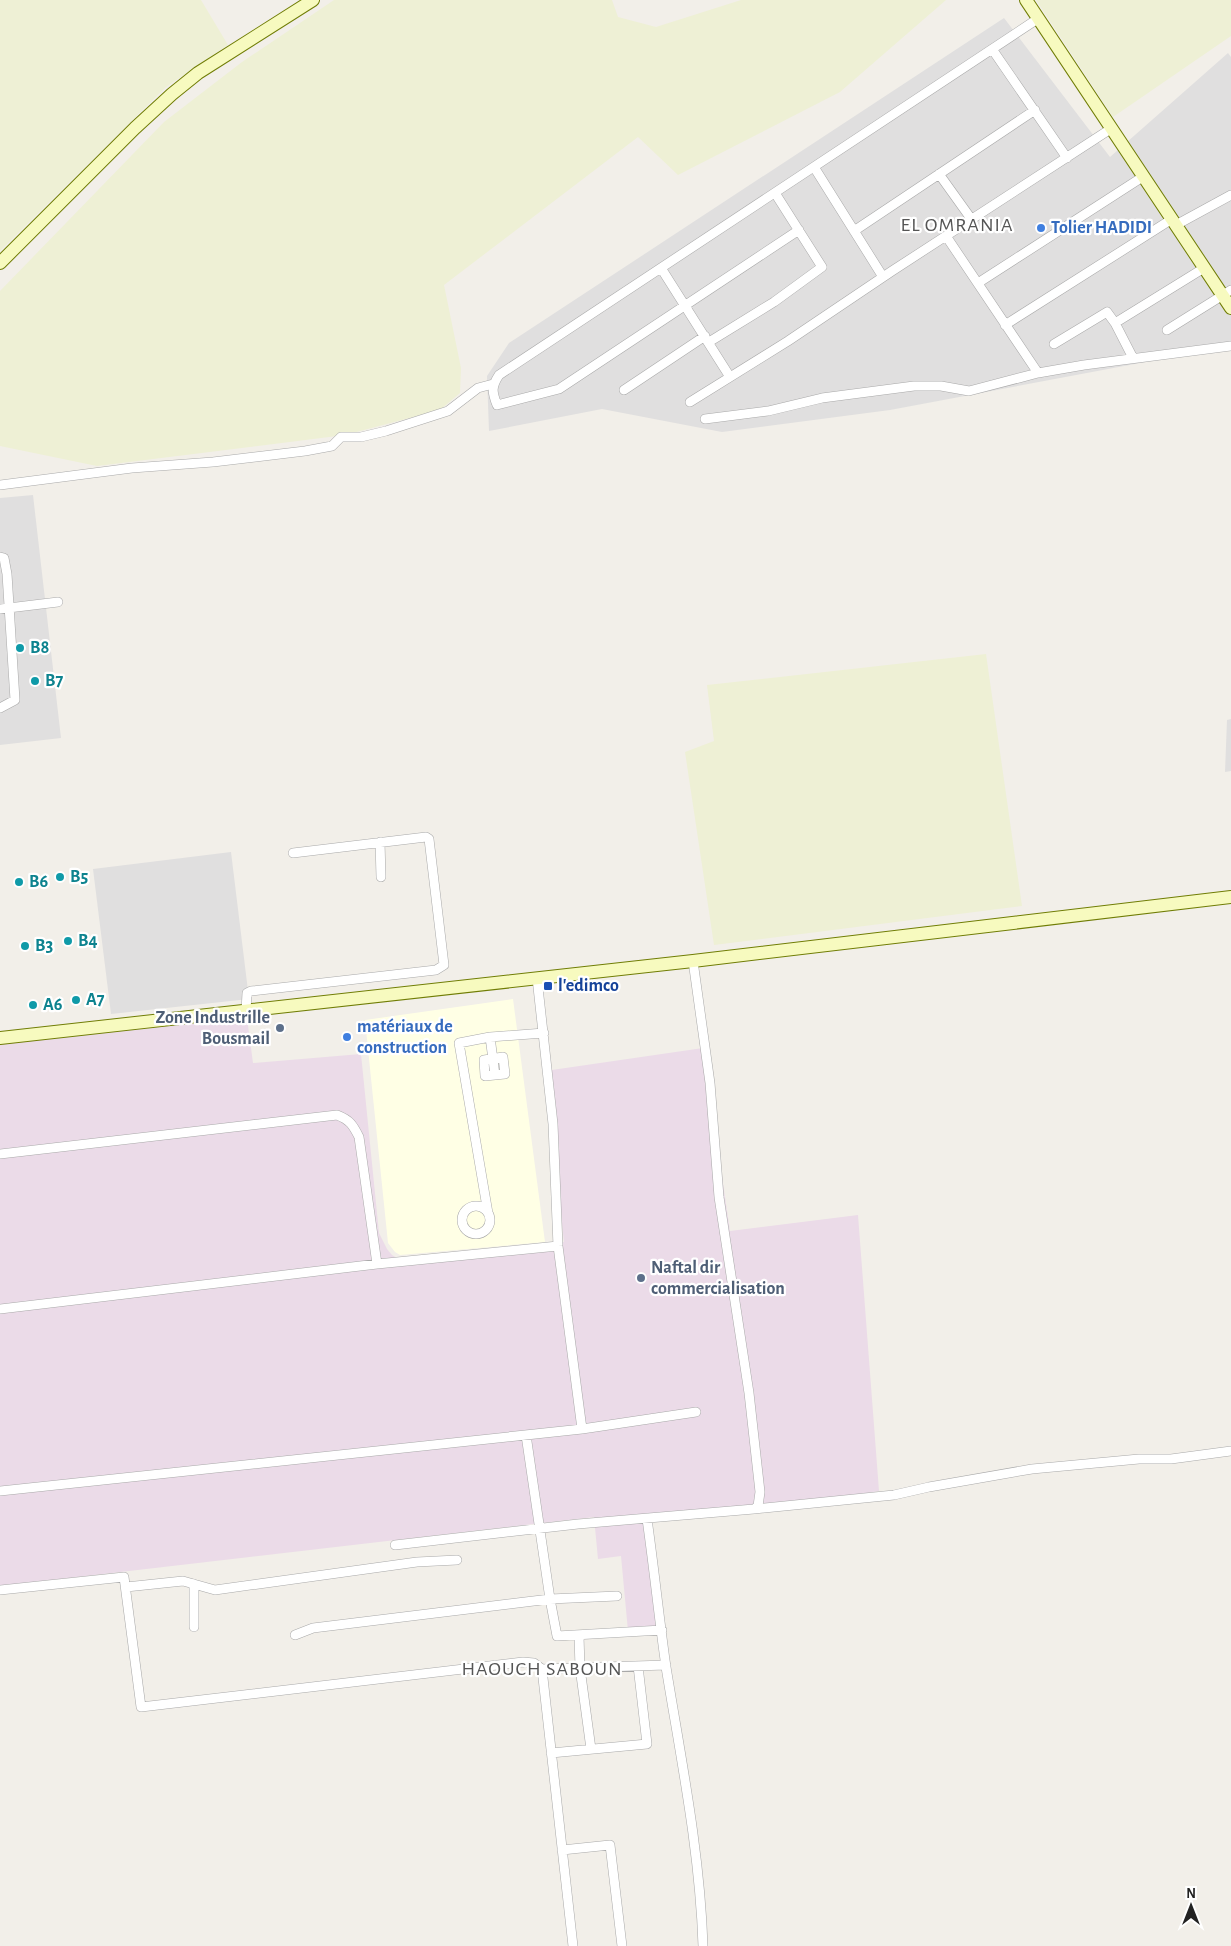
<svg xmlns="http://www.w3.org/2000/svg" width="1231" height="1946" viewBox="0 0 1231 1946" font-family="'Alegreya Sans',sans-serif">
	<style>
		.residential { fill: #e0dfdf }
		.industrial { fill: #ebdbe8 }
		.education { fill: #ffffe5 }
		.farmland { fill: #eef0d5 }
		.lines { fill: none; stroke-linecap: round; stroke-linejoin: round }
		.street-casing { stroke: #a9a9a9; stroke-width: 10 }
		.secondary-casing { stroke: #707d05; stroke-width: 14 }
		.street { stroke: #fff; stroke-width: 9 }
		.secondary { stroke: #f7fabf; stroke-width: 12 }
		.shop-dot { fill: #3f7fe0; stroke: #fff; stroke-width: 2 }
		.culture-dot { fill: #0f9aa8; stroke: #fff; stroke-width: 2 }
		.transit-dot { fill: #1a4fb4; stroke: #fff; stroke-width: 2 }
		.service-dot { fill: #5c6f8a; stroke: #fff; stroke-width: 2 }
		.labels { text-anchor: middle; dominant-baseline: central; stroke-width: 4.5; stroke-linejoin: round; paint-order: stroke }
		.shop-label { font-size: 18px; font-weight: bold; fill: #366cbe; stroke: #fff; text-anchor: start }
		.culture-label { font-size: 18px; font-weight: bold; fill: #0d838f; stroke: #fff; text-anchor: start }
		.transit-label { font-size: 18px; font-weight: bold; fill: #164399; stroke: #fff; text-anchor: start }
		.service-label { font-size: 18px; font-weight: bold; fill: #4e5e75; stroke: #fff; text-anchor: end }
		.quarter-label { font-size: 20px; letter-spacing: 1px; fill: #555; stroke: #fff }
	</style>
	<rect width="100%" height="100%" fill="#f2efe9"/>
	<path class="residential" d="M 1004,18 L 1110,157 L 1228,53 L 1231,57 L 1231,346 L 890,410 L 722,432 L 602,409 L 489,431 L 487,376 L 509,343 Z
		M 33,495 L 61,738 L 0,745 L 0,498 Z
		M 1231,719 L 1231,771 L 1225,772 L 1227,720 Z
		M 231,852 L 249,999 L 111,1014 L 93,869 Z"/>
	<path class="industrial" d="M 247,1018 L 253,1063 L 361,1054 L 379,1233 L 387,1249 L 392,1255 L 397,1258 L 564,1242 L 545,1071 L 703,1048 L 730,1231 L 858,1215 L 879,1491 L 760,1511 L 647,1514 L 658,1630 L 628,1631 L 621,1556 L 598,1559 L 594,1517 L 0,1586 L 0,1044 Z"/>
	<path class="education" d="M 513,999 L 545,1242 L 400,1255 L 395,1252 L 388,1243 L 365,1020 Z"/>
	<path class="farmland" d="M 0,0 L 201,0 L 228,45 L 166,87 L 0,251 Z
		M 334,0 L 612,0 L 618,17 L 656,27 L 741,0 L 946,0 L 840,92 L 678,175 L 638,137 L 444,285 L 461,368 L 460,393 L 440,410 L 345,435 L 97,466 L 0,446 L 0,291 L 164,122 L 242,62 Z
		M 1036,0 L 1231,0 L 1231,36 L 1113,117 Z
		M 986,654 L 1022,906 L 714,945 L 685,752 L 714,741 L 707,685 Z"/>
	<g class="lines">
		<g class="street-casing">
			<path id="street" d="M 992,49 L 1067,158
				M 814,167 L 883,277
				M 939,174 L 972,220
				M 1176,225 L 1231,195
				M 799,230 L 559,389 L 497,405 C 492,392 491,387 499,375 L 1039,18
				M 854,231 L 1035,110
				M 946,236 L 1038,373
				M 661,268 L 730,377
				M 978,283 L 1144,176
				M 1115,323 L 1204,268
				M 1005,325 L 1172,219
				M 1167,330 L 1231,290
				M 709,342 L 774,302 L 822,267 L 775,193
				M 1054,344 L 1107,312 L 1115,323 L 1133,358
				M 624,390 L 705,336
				M 690,402 L 788,341 L 892,271 L 1112,128
				M 705,419 L 768,411 L 822,398 L 914,386 L 941,386 L 969,391 L 1038,373 L 1084,365 L 1231,346
				M 0,485 L 132,468 L 213,462 L 305,451 L 332,446 L 341,437 L 361,437 L 386,431 L 448,411 L 478,388 L 493,384
				M 0,557 L 4,558 L 7,574 L 15,700 L 0,708
				M 0,609 L 58,602
				M 380,842 L 381,877
				M 537,978 L 553,1124 L 558,1246 L 582,1429
				M 246,1011 L 247,993 L 251,991 L 436,970 L 444,965 L 429,839 L 426,837 L 293,853
				M 490,1037 L 495,1075 L 505,1074 L 503,1057 L 484,1060 L 485,1076 L 495,1075
				M 0,1154 L 337,1115 C 350,1120 353,1125 359,1137 L 377,1264
				M462 1220a14 14 0 1 1 28 0a14 14 0 1 1-28 0Z
				M 488,1213 L 459,1043 L 490,1037 L 544,1033
				M 0,1309 L 377,1264 L 558,1246
				M 0,1491 L 582,1429 L 696,1412
				M 754,1509 L 894,1495 L 929,1487 L 1032,1469 L 1139,1459 L 1171,1459 L 1231,1451
				M 647,1519 C 654,1568 659,1618 666,1667 C 681,1759 700,1852 703,1946
				M 395,1545 L 578,1524 L 754,1509 L 758,1506 L 760,1492 L 749,1393 L 719,1197 L 710,1083 L 693,961
				M 194,1584 L 194,1627
				M 126,1587 L 183,1581 L 215,1590 L 417,1562 L 457,1560
				M 0,1590 L 124,1577 L 141,1707 L 523,1662 L 534,1663 L 542,1669 L 666,1665
				M 617,1596 L 550,1599 L 557,1636 L 662,1630
				M 295,1635 L 313,1628 L 550,1599 L 526,1435
				M 579,1636 L 580,1668 L 591,1749
				M 542,1669 L 573,1946
				M 551,1753 L 647,1744 L 638,1666
				M 562,1850 L 610,1845 L 622,1946"/>
		</g>
		<g class="secondary-casing">
			<path id="secondary" d="M 1026,0 L 1231,308
				M 0,263 L 135,128 L 172,94 L 198,73 L 313,0
				M 0,1038 L 693,961 L 1231,897"/>
		</g>
		<use href="#street" class="street"/>
		<use href="#secondary" class="secondary"/>
	</g>
	<g class="shop-dot">
		<circle cx="1041" cy="228" r="5"/>
		<circle cx="347" cy="1037" r="5"/>
	</g>
	<g class="culture-dot">
		<circle cx="20" cy="648" r="5"/>
		<circle cx="35" cy="681" r="5"/>
		<circle cx="60" cy="877" r="5"/>
		<circle cx="19" cy="882" r="5"/>
		<circle cx="68" cy="941" r="5"/>
		<circle cx="25" cy="946" r="5"/>
		<circle cx="76" cy="1000" r="5"/>
		<circle cx="33" cy="1005" r="5"/>
	</g>
	<rect class="transit-dot" x="543" y="981" width="10" height="10" rx="2.5"/>
	<g class="service-dot">
		<circle cx="280" cy="1028" r="5"/>
		<circle cx="641" cy="1278" r="5"/>
	</g>
	<g class="labels">
		<g class="shop-label">
			<text x="1051" y="228">Tolier HADIDI</text>
			<text x="357" y="1027">matériaux de<tspan x="357" dy="21">construction</tspan></text>
		</g>
		<g class="culture-label">
			<text x="30" y="648">B8</text>
			<text x="45" y="681">B7</text>
			<text x="70" y="877">B5</text>
			<text x="29" y="882">B6</text>
			<text x="78" y="941">B4</text>
			<text x="35" y="946">B3</text>
			<text x="86" y="1000">A7</text>
			<text x="43" y="1005">A6</text>
		</g>
		<g class="transit-label">
			<text x="558" y="986">l'edimco</text>
		</g>
		<g class="service-label">
			<text x="270" y="1018">Zone Industrille<tspan x="270" dy="21">Bousmail</tspan></text>
			<text x="651" y="1268" text-anchor="start">Naftal dir<tspan x="651" dy="21">commercialisation</tspan></text>
		</g>
		<g class="quarter-label">
			<text x="957" y="225">EL OMRANIA</text>
			<text x="542" y="1669">HAOUCH SABOUN</text>
		</g>
	</g>
	<g transform="translate(1191 1906)" stroke="#ffffff" stroke-width="4" paint-order="stroke">
	<path d="M0-4L9 19L0 12L-9 19Z" fill="#222222"/>
	<text y="-8" font-size="14" font-weight="bold" text-anchor="middle" fill="#222222">N</text>
	</g>
</svg>
